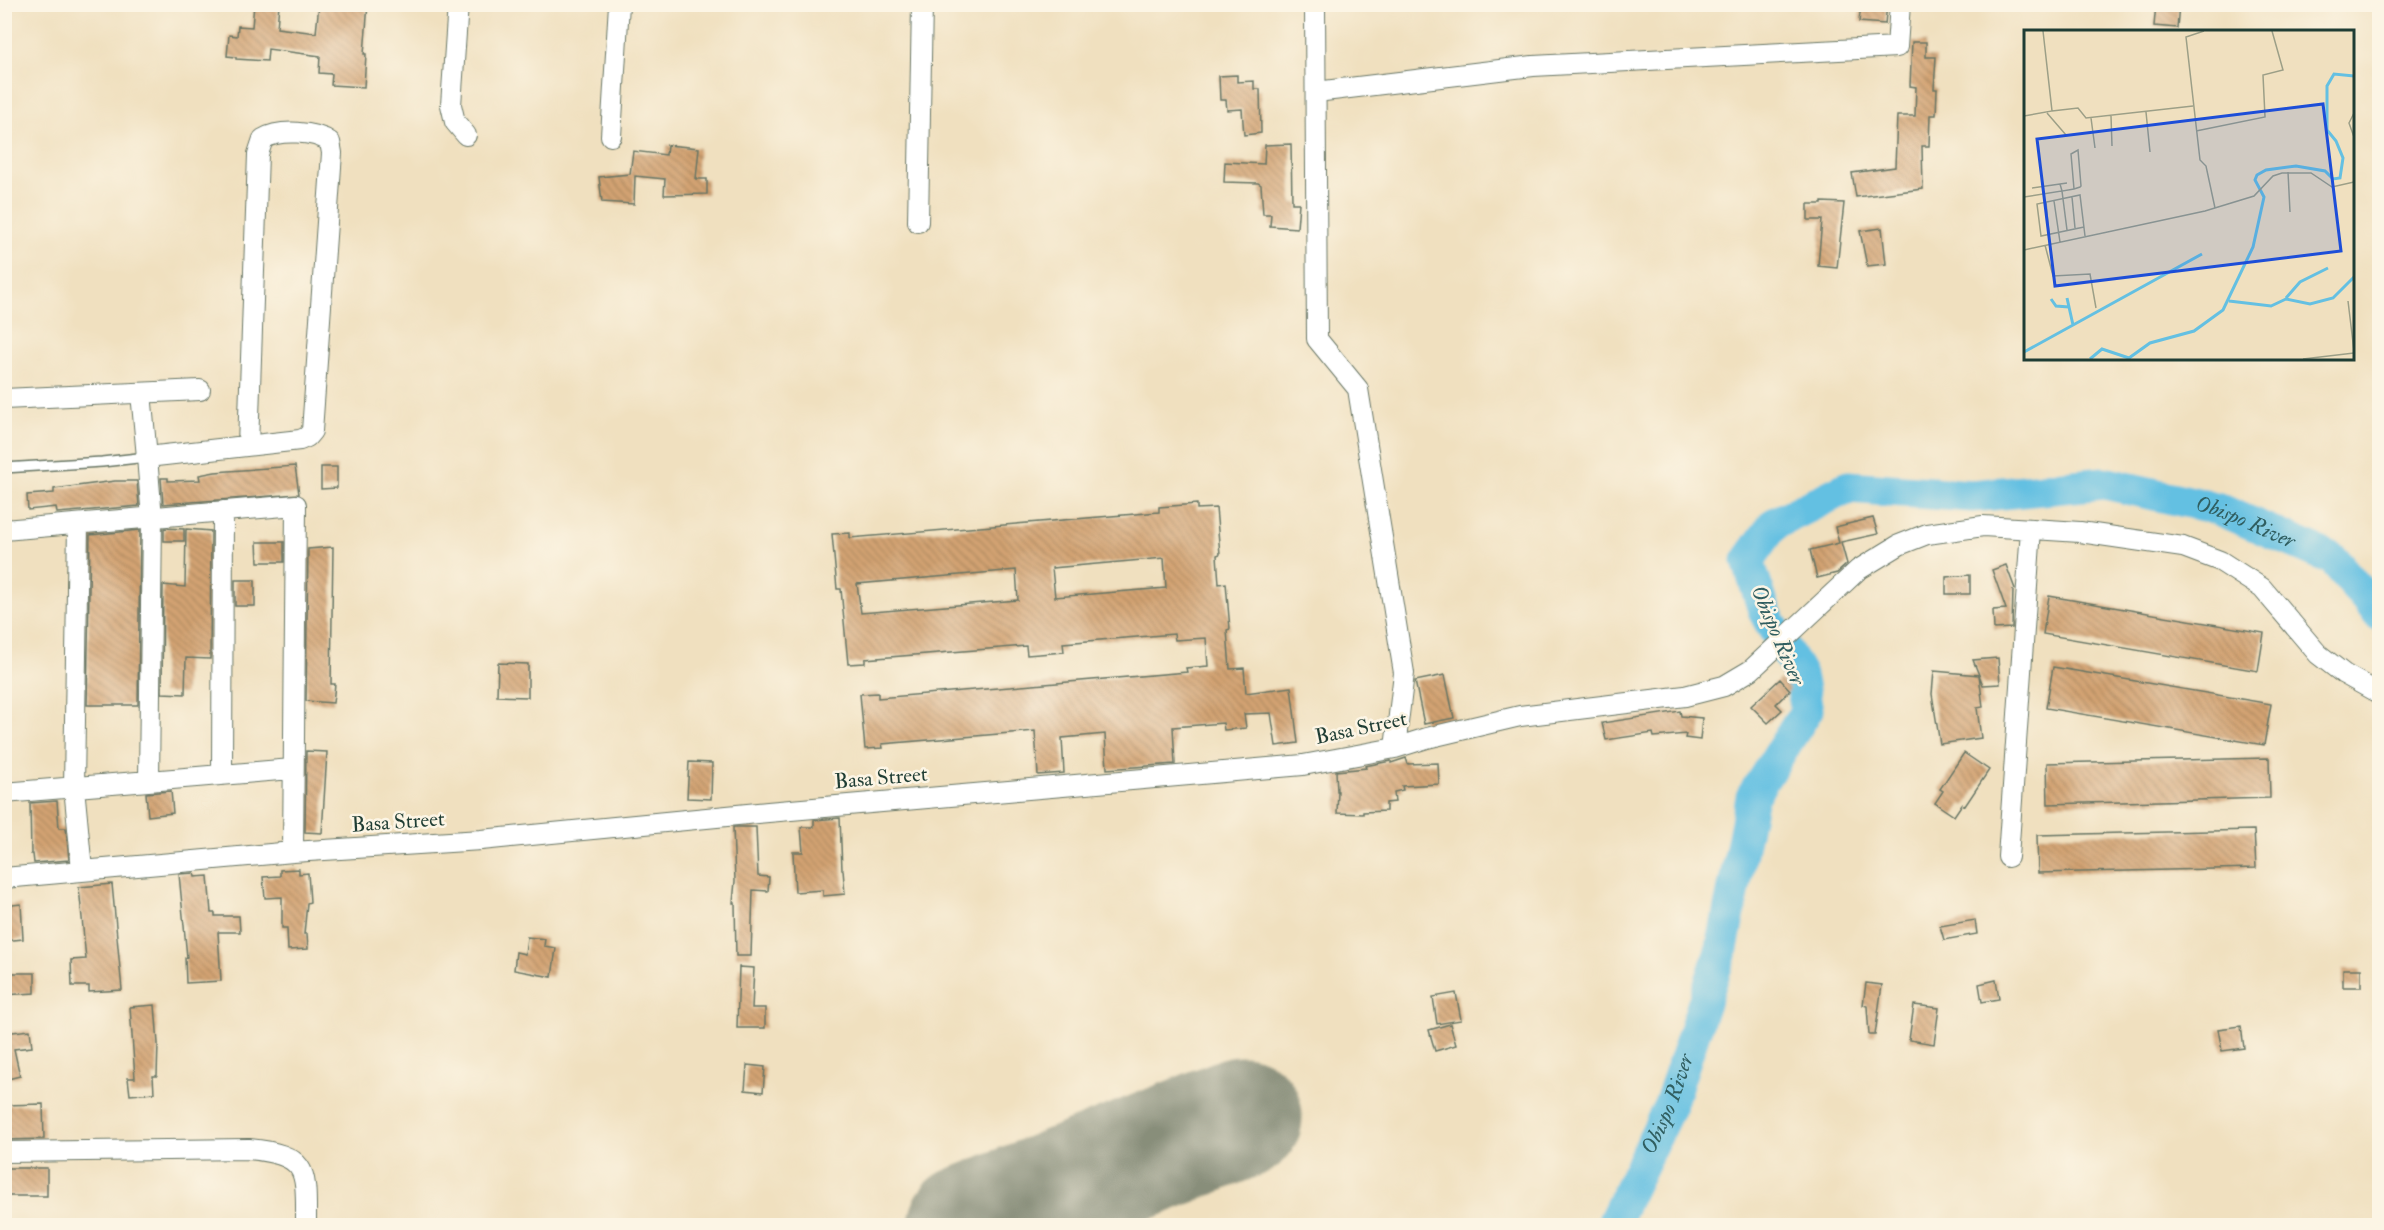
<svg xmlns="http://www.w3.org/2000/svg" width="2384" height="1230" viewBox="0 0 2384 1230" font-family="'IM FELL Double Pica',serif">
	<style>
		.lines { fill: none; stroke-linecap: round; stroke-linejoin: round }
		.river { stroke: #64c0e2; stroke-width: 33 }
		.runway { stroke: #888e7a; stroke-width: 123 }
		.building { fill: url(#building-back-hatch); fill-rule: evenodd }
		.service-casing { stroke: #687665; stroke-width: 12 }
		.minor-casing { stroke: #687665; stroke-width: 22 }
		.service { stroke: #fff; stroke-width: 9 }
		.minor { stroke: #fff; stroke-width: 20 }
		.labels { text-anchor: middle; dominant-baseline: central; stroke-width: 5; stroke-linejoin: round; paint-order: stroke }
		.street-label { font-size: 21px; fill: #1f3d34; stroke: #fcf5e5 }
		.water-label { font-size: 22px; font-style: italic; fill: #305e60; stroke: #fcf5e5 }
		.inset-river { fill: none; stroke: #64c0e2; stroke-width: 3 }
		.inset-road { fill: none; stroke: #9c9f87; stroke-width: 1.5 }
		.view { fill: #1d4ed8; fill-opacity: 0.15; stroke: #1d4ed8; stroke-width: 3 }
		.inset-edge { fill: none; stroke: #1f3d34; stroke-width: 3 }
	</style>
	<defs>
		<pattern id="building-back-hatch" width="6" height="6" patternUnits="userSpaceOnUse" patternTransform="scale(1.5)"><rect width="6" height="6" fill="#d3a372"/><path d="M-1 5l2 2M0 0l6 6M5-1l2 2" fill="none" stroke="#ab865e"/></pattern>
	</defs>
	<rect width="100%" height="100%" fill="#fcf5e5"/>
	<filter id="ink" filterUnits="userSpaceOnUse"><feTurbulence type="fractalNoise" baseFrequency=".0167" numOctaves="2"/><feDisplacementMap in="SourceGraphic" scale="12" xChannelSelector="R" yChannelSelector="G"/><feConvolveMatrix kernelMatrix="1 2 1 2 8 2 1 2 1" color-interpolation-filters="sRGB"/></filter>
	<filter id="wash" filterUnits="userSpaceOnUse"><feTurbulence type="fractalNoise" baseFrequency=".008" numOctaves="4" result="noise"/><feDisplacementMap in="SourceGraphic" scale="24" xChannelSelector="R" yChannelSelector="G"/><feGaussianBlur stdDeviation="1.35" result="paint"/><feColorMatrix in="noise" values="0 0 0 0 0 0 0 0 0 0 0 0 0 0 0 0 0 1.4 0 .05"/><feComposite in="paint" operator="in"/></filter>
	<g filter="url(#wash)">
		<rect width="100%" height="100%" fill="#f0e0bf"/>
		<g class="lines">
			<path class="river" id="s1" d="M 1612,1226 L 1670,1105 L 1722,948 L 1752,797 L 1807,710 L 1800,675 L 1765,613 L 1748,561 L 1774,524 L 1848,487 L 1972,496 L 2104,483 L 2216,508 L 2333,559 L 2380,615"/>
			<path class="runway" d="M 970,1226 L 1241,1117"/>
		</g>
		<g id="blocks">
			<path class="building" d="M 254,4 L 279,4 L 277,28 L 316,33 L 319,4 L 368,4 L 364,54 L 366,54 L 364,87 L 331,85 L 332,74 L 319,73 L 320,56 L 268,49 L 267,61 L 236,59 L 236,57 L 227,56 L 229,35 L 237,36 L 238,26 L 252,27 Z
				M 1861,4 L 1887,4 L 1885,24 L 1859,22 Z
				M 2156,4 L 2179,4 L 2177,28 L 2154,26 Z
				M 1912,42 L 1926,42 L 1926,57 L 1936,57 L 1934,89 L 1937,89 L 1936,115 L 1930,115 L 1929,146 L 1922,146 L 1923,189 L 1856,197 L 1852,173 L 1895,167 L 1897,116 L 1915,116 L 1916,87 L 1910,86 Z
				M 1237,75 L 1237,82 L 1254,81 L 1254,89 L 1260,89 L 1261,133 L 1244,135 L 1242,109 L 1227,110 L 1226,100 L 1220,100 L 1219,76 Z
				M 1291,144 L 1292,203 L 1299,203 L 1297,228 L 1270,226 L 1271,214 L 1263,214 L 1261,185 L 1258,183 L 1224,182 L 1225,162 L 1264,164 L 1265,145 Z
				M 667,145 L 699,148 L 696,179 L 707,179 L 707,194 L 664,195 L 665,179 L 635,176 L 634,204 L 602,202 L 599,177 L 630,174 L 633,151 L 666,155 Z
				M 1822,202 L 1844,203 L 1837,268 L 1818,266 L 1822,220 L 1808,220 L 1808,204 L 1822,204 Z
				M 1882,228 L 1886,264 L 1867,266 L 1860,231 Z
				M 295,466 L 299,494 L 163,504 L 161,478 L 168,478 L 168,481 L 200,480 L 199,475 L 215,472 Z
				M 321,467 L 337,467 L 337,488 L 321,489 Z
				M 115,481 L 137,481 L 139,506 L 57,513 L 56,507 L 28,510 L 27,495 L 54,493 L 54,489 Z
				M 1197,504 L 1197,509 L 1216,508 L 1220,554 L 1217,555 L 1219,584 L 1226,583 L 1230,629 L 1227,630 L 1230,669 L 1244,668 L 1246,693 L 1291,687 L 1298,743 L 1276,746 L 1271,713 L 1244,714 L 1246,728 L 1224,730 L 1223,723 L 1173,727 L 1175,764 L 1107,769 L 1105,734 L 1062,738 L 1064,773 L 1038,775 L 1035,731 L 882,744 L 883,748 L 865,749 L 860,694 L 878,693 L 878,698 L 1187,672 L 1186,668 L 1208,666 L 1206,638 L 1175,640 L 1174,634 L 1063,643 L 1064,652 L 1027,655 L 1026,646 L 865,659 L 865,663 L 848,664 L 841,589 L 837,589 L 832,534 L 850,533 L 850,538 L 1159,512 L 1159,507 ZM 1164,558 L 1166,588 L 1055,597 L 1052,568 ZM 1016,570 L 1018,600 L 861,613 L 857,584 Z
				M 1873,518 L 1878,534 L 1841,542 L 1847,564 L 1837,573 L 1817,578 L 1810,550 L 1839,543 L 1835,527 Z
				M 164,528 L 184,529 L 184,541 L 164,541 Z
				M 186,529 L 211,531 L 210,659 L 186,658 L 185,694 L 162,693 L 163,585 L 185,587 Z
				M 140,530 L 138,705 L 87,705 L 90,535 Z
				M 257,542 L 284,542 L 284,562 L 258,562 Z
				M 333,547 L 331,684 L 335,684 L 333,703 L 306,701 L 308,549 Z
				M 2006,565 L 2015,589 L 2013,590 L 2012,628 L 1994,629 L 1993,610 L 2006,609 L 1992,570 Z
				M 1970,575 L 1970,594 L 1946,594 L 1946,577 Z
				M 235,580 L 255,580 L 255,606 L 235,606 Z
				M 2049,596 L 2264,633 L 2258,671 L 2043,634 Z
				M 1998,658 L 2000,684 L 1983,685 L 1973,660 Z
				M 498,663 L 528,664 L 528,697 L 497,696 Z
				M 2053,667 L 2271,704 L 2264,745 L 2046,708 Z
				M 1934,671 L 1979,675 L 1983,707 L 1977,708 L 1981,738 L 1940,744 L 1932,694 Z
				M 1445,675 L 1454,718 L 1424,724 L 1415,681 Z
				M 1780,679 L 1790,690 L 1776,704 L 1782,710 L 1768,723 L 1751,706 Z
				M 1680,711 L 1681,716 L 1702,718 L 1700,740 L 1685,738 L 1686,734 L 1654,737 L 1653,733 L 1606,740 L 1602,723 Z
				M 306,751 L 327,752 L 322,833 L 305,832 Z
				M 1964,753 L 1989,770 L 1965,806 L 1962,804 L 1954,816 L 1935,803 L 1943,791 L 1940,789 Z
				M 1406,758 L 1408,764 L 1438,763 L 1439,784 L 1402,786 L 1403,790 L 1394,792 L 1395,802 L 1386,803 L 1386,811 L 1363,812 L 1363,814 L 1337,813 L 1338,791 L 1337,791 L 1336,771 L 1366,768 L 1365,766 L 1391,761 L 1391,763 Z
				M 2269,758 L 2270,798 L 2048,804 L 2047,763 Z
				M 689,762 L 712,763 L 711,799 L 687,798 Z
				M 171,791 L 173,813 L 148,816 L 146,793 Z
				M 57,801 L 59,828 L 66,828 L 69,860 L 34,863 L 33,854 L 31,854 L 30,803 Z
				M 840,818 L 842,870 L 843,870 L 845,894 L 823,896 L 823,890 L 795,892 L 793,852 L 803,852 L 801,827 L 814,827 L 814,820 Z
				M 733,827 L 756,827 L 758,876 L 769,877 L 768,891 L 753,890 L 751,956 L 736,956 L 735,903 L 733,903 L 735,881 Z
				M 2254,830 L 2256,868 L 2038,873 L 2037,835 Z
				M 299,869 L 299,874 L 308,873 L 310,902 L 307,903 L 304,934 L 307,934 L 308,949 L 288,950 L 287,928 L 282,928 L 282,897 L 265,898 L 263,877 L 280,876 L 280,870 Z
				M 194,873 L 195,877 L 208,876 L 211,913 L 215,913 L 215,916 L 239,916 L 240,932 L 218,932 L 221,981 L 186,983 L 185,958 L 187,957 L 179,874 Z
				M 112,884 L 122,990 L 89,992 L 89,986 L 72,986 L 71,960 L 86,959 L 79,887 Z
				M 21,904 L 23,939 L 4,941 L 4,906 Z
				M 1975,920 L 1977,934 L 1944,940 L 1940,926 Z
				M 527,937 L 545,939 L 544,946 L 556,948 L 552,977 L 514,970 L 516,952 L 525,954 Z
				M 739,967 L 754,968 L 752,1008 L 765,1008 L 765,1028 L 737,1028 Z
				M 2343,969 L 2361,969 L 2361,987 L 2343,987 Z
				M 4,973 L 35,973 L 35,993 L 4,995 Z
				M 1996,980 L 1999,999 L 1982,1002 L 1979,984 Z
				M 1866,983 L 1882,985 L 1875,1035 L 1869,1035 L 1867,1006 L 1863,1005 Z
				M 1456,993 L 1461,1020 L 1437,1024 L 1433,997 Z
				M 155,1005 L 158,1044 L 157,1076 L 153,1076 L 154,1093 L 130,1095 L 128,1078 L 135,1078 L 130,1007 Z
				M 1914,1005 L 1939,1008 L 1934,1044 L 1909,1040 Z
				M 1450,1024 L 1456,1045 L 1435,1051 L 1429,1030 Z
				M 2241,1026 L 2244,1048 L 2222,1051 L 2218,1029 Z
				M 30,1030 L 32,1047 L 14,1049 L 20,1076 L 4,1080 L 4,1033 Z
				M 747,1065 L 765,1067 L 763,1092 L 745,1090 Z
				M 43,1104 L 44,1139 L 4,1140 L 4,1105 Z
				M 4,1168 L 47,1168 L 47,1196 L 4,1196 Z"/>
		</g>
	</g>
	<g filter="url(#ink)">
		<use href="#blocks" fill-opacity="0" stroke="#687665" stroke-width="1.5"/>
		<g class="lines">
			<g class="service-casing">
				<path id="service" d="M 4,468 L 102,462 L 147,457"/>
			</g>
			<g class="minor-casing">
				<path id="minor" d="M 458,4 L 451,105 L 455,122 L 466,135
					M 1315,4 L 1317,339 L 1358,389 L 1404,673 L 1395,748
					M 1316,92 L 1533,66 L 1897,47 L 1900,4
					M 611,136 L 619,4
					M 918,222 L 922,4
					M 141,393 L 147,457
					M 4,399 L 200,390
					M 78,524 L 74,787 L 82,870
					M 4,530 L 296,505 L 293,852
					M 222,774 L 223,511
					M 149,781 L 152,518 L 147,457 L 300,440 L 307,437 L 312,431 L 332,153 L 330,142 C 315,131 279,129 263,139 L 258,154 L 248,446
					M 4,793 L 292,769
					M 2008,857 L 2031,529
					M 4,878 L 293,852 L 481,840 L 768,812 L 1303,765 L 1395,748 L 1427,738 L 1520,716 L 1685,696 L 1724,686 L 1751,670 L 1858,570 L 1899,545 L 1927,534 L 1983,526 L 2080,532 L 2183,547 L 2220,561 L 2262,588 L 2318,654 L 2344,674 L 2380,694
					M 4,1152 L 249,1149 C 310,1155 306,1171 306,1226"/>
			</g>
			<use href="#service" class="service"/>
			<use href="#minor" class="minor"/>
		</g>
	</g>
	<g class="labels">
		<g class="street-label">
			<text transform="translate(1361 728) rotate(-12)">Basa Street</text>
			<text transform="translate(881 778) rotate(-5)">Basa Street</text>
			<text transform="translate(398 822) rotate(-4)">Basa Street</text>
		</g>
		<g class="water-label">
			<text stroke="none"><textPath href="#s1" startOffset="1250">Obispo River</textPath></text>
			<text transform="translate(1778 635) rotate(67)">Obispo River</text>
			<text stroke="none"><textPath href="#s1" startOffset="134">Obispo River</textPath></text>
		</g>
	</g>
	<g transform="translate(2024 30)">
		<rect width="330" height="330" fill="#f0e0bf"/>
		<path class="inset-river" d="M 43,268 L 49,295M 262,268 L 276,252 L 304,238M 27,269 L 32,276 L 45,277M 205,271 L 247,276 L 262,269 L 286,274 L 309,268 L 330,247M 0,322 L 178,224M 66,329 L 78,319 L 105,328 L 126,313 L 170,301 L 199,280 L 229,217 L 240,167 L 231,150 L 233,145 L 242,140 L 272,136 L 301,141 L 309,149 L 316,148 L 319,128 L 312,111 L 303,100 L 303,56 L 310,44 L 330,46"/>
		<path class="inset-road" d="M 180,1 L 162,7 L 176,130 L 182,136 L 191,178M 28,81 L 54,78 L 62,88 L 169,76M 122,82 L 126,122M 23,83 L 42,105M 330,83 L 325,93 L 330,107M 0,86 L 28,81 L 19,1M 87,86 L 88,116M 67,88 L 71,118M 172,101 L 241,87 L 239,45 L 259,40 L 248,1M 264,142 L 266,182M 8,158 L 43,153M 0,167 L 38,161 L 36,154M 48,167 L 51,198M 30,171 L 36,212M 22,172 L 25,204M 60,197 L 17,206 L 13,174 L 56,165 L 61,206M 43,200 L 38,161 L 50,159 L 56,157 L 57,156 L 54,120 L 47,124 L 50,159M 21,215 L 29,246 L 66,244 L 72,278M 0,220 L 181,181 L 230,166 L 249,146 L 258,143 L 287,143 L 308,157 L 330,152M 324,271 L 330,321M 279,329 L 330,323"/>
		<path class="view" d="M 299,74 L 317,221 L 31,256 L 13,109 Z"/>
		<rect width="330" height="330" class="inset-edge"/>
	</g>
	<rect width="2384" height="1230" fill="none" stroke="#fcf5e5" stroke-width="24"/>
</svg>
